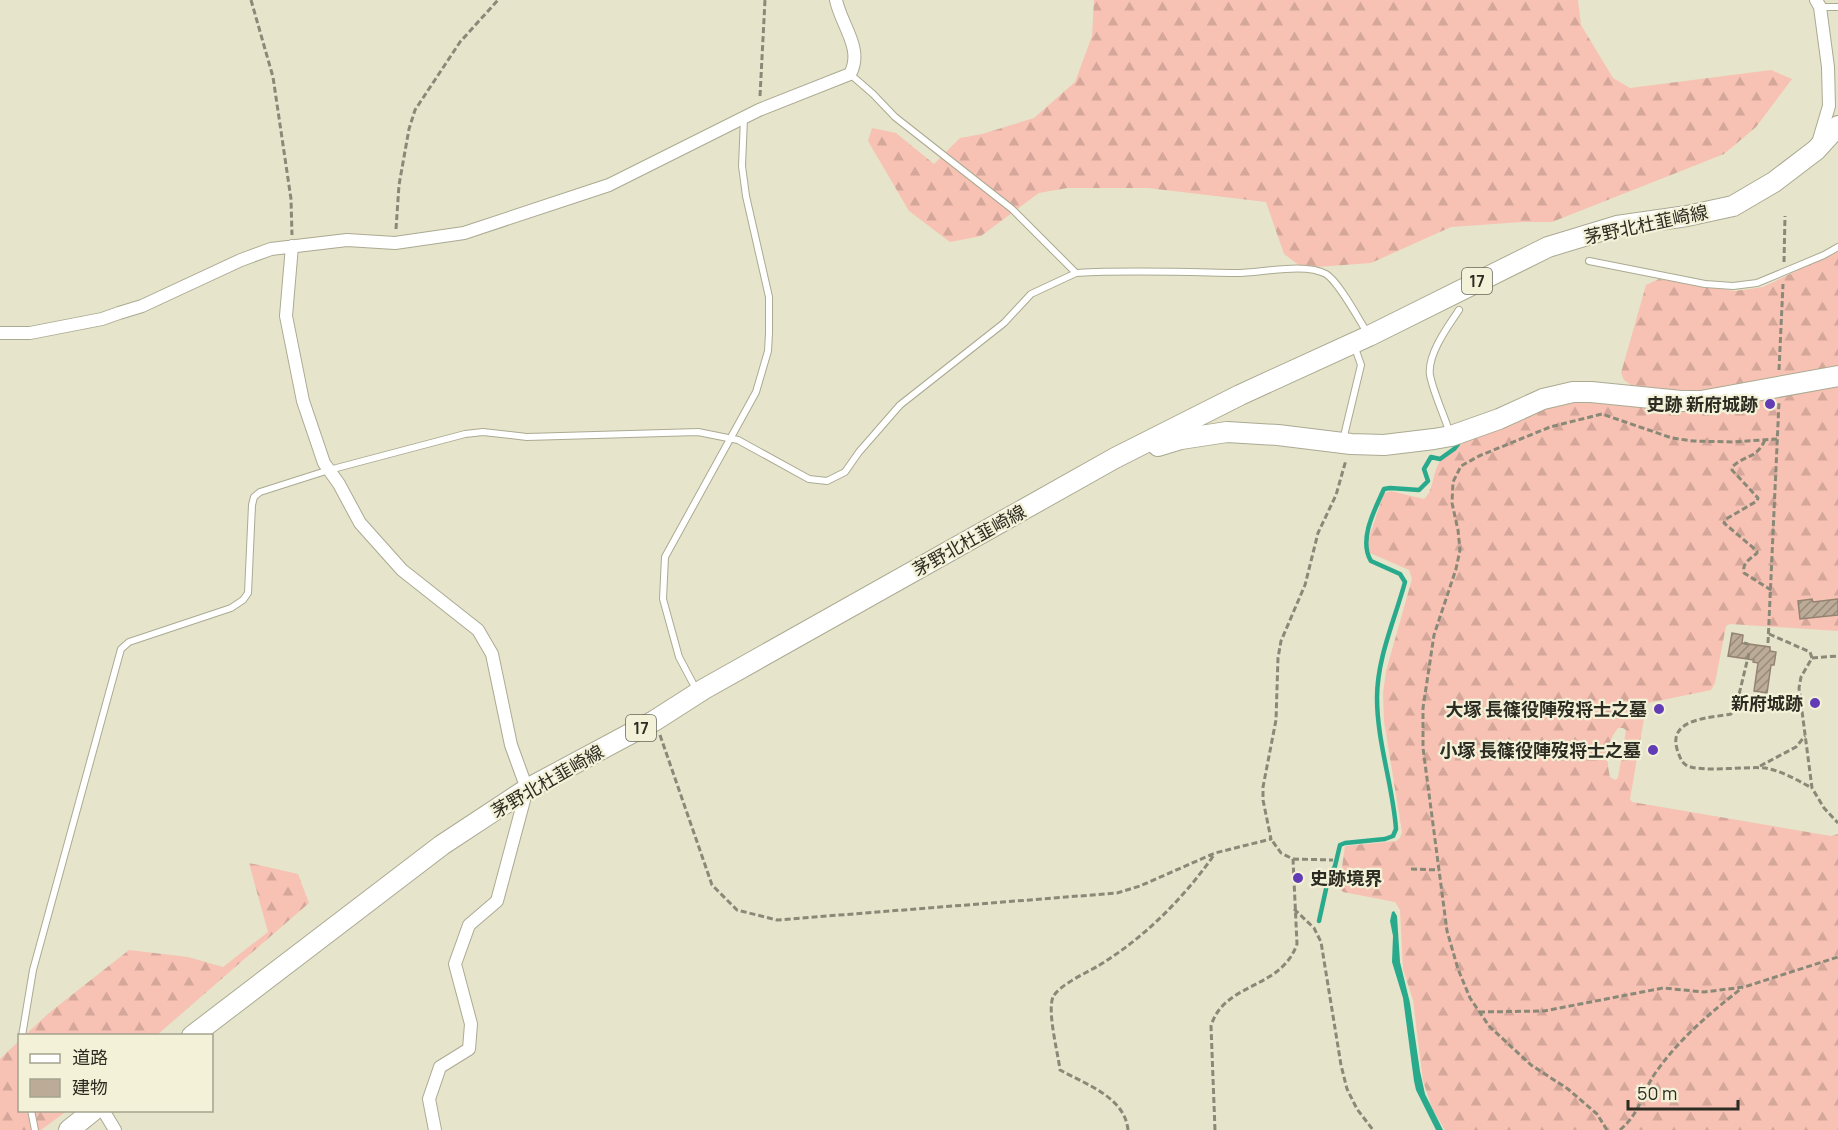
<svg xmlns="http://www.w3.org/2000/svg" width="1838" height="1130" viewBox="0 0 1838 1130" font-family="Manrope,'Noto Sans JP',sans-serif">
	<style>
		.forest { fill: url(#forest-firs); fill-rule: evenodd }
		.water { fill: #29aa8c }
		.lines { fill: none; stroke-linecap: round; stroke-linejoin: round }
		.stream { stroke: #29aa8c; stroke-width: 4.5 }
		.building { fill: url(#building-hatch); stroke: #948371; stroke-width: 1.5 }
		.lane-casing { stroke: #abaa92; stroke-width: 8 }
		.street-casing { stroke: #abaa92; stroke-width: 14 }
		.primary-casing { stroke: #abaa92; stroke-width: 22 }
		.path { stroke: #8a8977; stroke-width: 3; stroke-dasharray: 6 3; stroke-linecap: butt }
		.lane { stroke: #fff; stroke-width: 6 }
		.street { stroke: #fff; stroke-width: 12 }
		.primary { stroke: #fff; stroke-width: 20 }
		.poi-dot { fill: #613cb4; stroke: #f3f1d8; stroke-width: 2 }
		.labels { text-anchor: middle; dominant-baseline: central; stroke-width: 4.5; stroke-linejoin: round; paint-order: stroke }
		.shield { fill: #f3f1d8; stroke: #686759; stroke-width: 1.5 }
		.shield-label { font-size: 16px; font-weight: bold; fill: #2d2c22 }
		.street-label { font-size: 18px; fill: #2d2c22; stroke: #f3f1d8 }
		.poi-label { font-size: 18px; font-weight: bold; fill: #2d2c22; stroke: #f3f1d8; text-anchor: end }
	</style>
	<defs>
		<pattern id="forest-firs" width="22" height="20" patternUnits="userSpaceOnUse" patternTransform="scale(1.5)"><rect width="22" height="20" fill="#f7c2b4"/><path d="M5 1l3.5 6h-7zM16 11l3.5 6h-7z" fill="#d4a79a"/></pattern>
		<pattern id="building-hatch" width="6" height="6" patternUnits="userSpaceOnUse" patternTransform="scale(1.5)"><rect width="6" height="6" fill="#bcab97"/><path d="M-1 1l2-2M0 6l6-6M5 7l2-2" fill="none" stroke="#998b7b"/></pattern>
	</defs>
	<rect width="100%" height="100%" fill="#e6e4cb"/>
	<path class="forest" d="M 1094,0 L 1578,0 L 1581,25 L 1613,78 L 1630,88 L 1771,70 L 1792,79 L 1756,127 L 1724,154 L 1552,222 L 1522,222 L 1451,227 L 1371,263 L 1303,268 L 1284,254 L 1266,202 L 1148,188 L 1067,188 L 1039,193 L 981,236 L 950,242 L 909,211 L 868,141 L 872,128 L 896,133 L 934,164 L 960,138 L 982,134 L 1034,118 L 1075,82 L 1092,36 Z
		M 1838,251 L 1838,367 L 1697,391 L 1664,391 L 1631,385 L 1624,380 L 1621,373 L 1646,285 L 1659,279 L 1735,291 L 1763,287 Z
		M 1838,383 L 1838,631 L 1730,624 L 1726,626 L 1715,683 L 1711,690 L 1648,703 L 1646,707 L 1630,799 L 1632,802 L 1831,836 L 1838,834 L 1838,1130 L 1445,1130 L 1432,1108 L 1423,1081 L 1413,1000 L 1403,969 L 1400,910 L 1395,902 L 1343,892 L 1339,888 L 1345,846 L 1396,841 L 1400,838 L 1402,832 L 1384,721 L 1383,693 L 1386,671 L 1412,579 L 1409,570 L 1370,553 L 1367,543 L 1384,493 L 1391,491 L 1424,499 C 1433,491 1432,478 1437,467 C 1442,454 1463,444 1475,436 L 1555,404 ZM 1618,728 L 1623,728 L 1626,730 L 1618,778 L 1615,780 L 1610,777 C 1606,759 1606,743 1618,728 Z
		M 249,863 L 298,874 L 309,903 L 157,1035 L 25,1035 L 49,1013 L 129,950 L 188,957 L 223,967 L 268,932 Z
		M 19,1041 L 20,1110 L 67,1111 L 41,1130 L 0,1130 L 0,1059 Z"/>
	<path class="water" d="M 1394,911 L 1397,916 L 1400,962 L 1410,1003 L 1420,1071 L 1425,1094 L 1443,1130 L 1436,1130 L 1416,1090 L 1414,1081 L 1403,998 L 1392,962 L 1393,936 L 1390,921 L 1392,912 Z"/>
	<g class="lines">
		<path class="stream" d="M 1319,921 L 1328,880 L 1335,866 L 1340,845 L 1345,843 L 1385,839 L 1393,836 L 1396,829 C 1393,786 1377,742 1377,698 C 1377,658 1395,619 1405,582 L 1400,574 L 1371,561 C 1358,540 1375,509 1384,489 L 1390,488 L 1419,490 L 1428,481 L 1424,469 L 1431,457 L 1440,459 L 1454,449 L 1458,444"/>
	</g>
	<path class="building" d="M 1812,599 L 1813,602 L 1838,599 L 1838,615 L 1800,619 L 1798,601 Z
		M 1732,633 L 1743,635 L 1742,643 L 1770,647 L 1770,651 L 1776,652 L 1774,665 L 1771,665 L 1767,693 L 1754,691 L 1758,663 L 1753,662 L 1754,660 L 1728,656 Z"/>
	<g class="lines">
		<g class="lane-casing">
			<path id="lane" d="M 1821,7 L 1838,7
				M 850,74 L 873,94 L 895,117 L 1012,209 L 1076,273 C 1129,270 1183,272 1236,273 C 1261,273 1305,262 1326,274 C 1339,282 1359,320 1368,334
				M 1589,261 L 1705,284 L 1733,286 L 1757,283 L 1824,255 L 1838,247
				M 1450,434 C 1445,417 1433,392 1430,375 C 1427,355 1448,326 1459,310
				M 1343,440 L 1361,365 L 1354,345
				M 697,691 L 679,657 L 663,599 L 665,557 L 756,392 L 768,351 L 769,333 L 769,297 L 746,196 L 742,166 L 744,118
				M 22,1036 L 33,970 L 121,649 L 129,642 L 231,608 L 243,600 L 248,593 L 252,505 L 254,497 L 260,492 L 329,470 L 465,434 L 483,432 L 527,437 L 698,432 L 738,440 L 809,479 L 827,481 L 845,472 L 859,452 L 900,405 L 1004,323 L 1031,294 L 1076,273
				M 31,1110 L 35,1130"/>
		</g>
		<g class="street-casing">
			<path id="street" d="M 1816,0 L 1820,7 L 1828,67 L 1829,106 L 1818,143
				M 292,246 L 286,316 L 303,401 L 324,463 L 339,484 L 360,523 L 402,570 L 478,630 L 492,654 L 511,745 L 527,789 L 497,901 L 469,925 L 455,964 L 471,1024 L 469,1049 L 440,1067 L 429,1099 L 435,1130
				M 0,333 L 30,333 L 102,319 L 119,313 L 142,306 L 241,260 L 271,249 L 347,240 L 395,243 L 464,233 L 609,185 L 759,110 L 850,74 C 864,49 841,25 836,0
				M 103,1110 L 115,1130"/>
		</g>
		<g class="primary-casing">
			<path id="primary" d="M 1158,446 L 1181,439 L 1227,432 L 1278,435 L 1351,444 L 1384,445 L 1434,439 L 1451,436 L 1499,419 L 1543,399 L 1573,392 L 1591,392 L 1681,401 L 1701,401 L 1838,376
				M 192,1036 L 442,845 L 527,789 L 654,721 L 704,689 L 1115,458 L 1240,395 L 1369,336 L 1548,247 L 1617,226 L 1687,216 L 1733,206 L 1774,182 L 1816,150 L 1838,126
				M 69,1130 L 94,1110"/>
		</g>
		<path class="path" d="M 251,0 L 273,77 L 291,199 L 292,235
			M 760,96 L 765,0
			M 396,229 L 399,185 L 409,129 L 415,110 L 460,42 L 498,0
			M 1784,262 L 1785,216
			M 1779,370 L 1783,284
			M 1765,440 C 1756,459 1747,454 1733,466 L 1732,470 L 1758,498 L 1757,501 L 1726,519 L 1724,523 L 1757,551 L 1757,553 C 1749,560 1742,563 1744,573 L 1771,590
			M 1769,634 L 1810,652 L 1812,658 L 1801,677 L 1799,688 L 1812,788 L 1824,808 L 1838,823
			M 1744,643 L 1748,644
			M 1768,643 L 1779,402
			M 1749,653 L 1736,707 L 1731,714 C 1711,718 1668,718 1677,749 C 1679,755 1681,762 1686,765 C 1698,773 1747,766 1765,768 C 1782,771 1797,780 1812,788
			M 1812,658 L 1838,656
			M 660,735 L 712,885 L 737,910 L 777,920 L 1117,893 L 1140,886 L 1215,853 L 1271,839 L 1263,800 L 1263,787 L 1276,720 L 1278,658 L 1281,641 L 1305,585 L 1318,533 L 1336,495 L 1346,460
			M 1760,766 L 1796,747 L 1805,736
			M 1293,859 L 1333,860
			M 1411,869 L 1439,870
			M 1294,909 L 1314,928 L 1321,942 L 1341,1065 L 1347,1089 L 1357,1109 L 1373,1130
			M 1479,1012 L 1544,1011 L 1663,988 L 1704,992 L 1744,987 L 1838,957
			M 1128,1130 C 1125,1097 1085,1084 1060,1070 C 1058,1053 1047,1012 1053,997 C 1059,985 1086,973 1098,966 C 1144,938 1183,899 1214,855
			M 1215,1130 L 1211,1026 C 1224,982 1281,990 1297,944 L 1293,859 L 1281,853 L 1271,839
			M 1607,1130 L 1597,1114 L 1568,1089 L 1531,1065 L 1489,1026 L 1470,998 L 1458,969 L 1447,931 L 1423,748 L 1423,708 L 1434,635 L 1456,569 L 1460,550 L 1458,530 L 1452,503 L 1453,482 L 1461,466 L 1479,456 L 1550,427 L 1602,414 L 1672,438 L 1693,441 L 1733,442 L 1777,439
			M 1620,1130 C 1642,1111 1641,1093 1656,1072 C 1680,1038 1710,1013 1742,988"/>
		<use href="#lane" class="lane"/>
		<use href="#street" class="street"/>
		<use href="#primary" class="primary"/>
	</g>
	<g class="poi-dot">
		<circle cx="1770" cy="404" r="6"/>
		<circle cx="1815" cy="703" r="6"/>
		<circle cx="1659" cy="709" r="6"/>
		<circle cx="1653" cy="750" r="6"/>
		<circle cx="1298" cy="878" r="6"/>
	</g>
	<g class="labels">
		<g class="shield">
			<rect x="1462" y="268" width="30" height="26" rx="4.5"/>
			<rect x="626" y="715" width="30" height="26" rx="4.5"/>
		</g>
		<g class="shield-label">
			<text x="1477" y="281">17</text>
			<text x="641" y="728">17</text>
		</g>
		<g class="street-label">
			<text transform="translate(1646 224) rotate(-12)">茅野北杜韮崎線</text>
			<text transform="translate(969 540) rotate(-29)">茅野北杜韮崎線</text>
			<text transform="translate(547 781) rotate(-30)">茅野北杜韮崎線</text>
		</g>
		<g class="poi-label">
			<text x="1758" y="404">史跡 新府城跡</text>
			<text x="1803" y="703">新府城跡</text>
			<text x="1647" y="709">大塚 長篠役陣歿将士之墓</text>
			<text x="1641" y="750">小塚 長篠役陣歿将士之墓</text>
			<text x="1310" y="878" text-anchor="start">史跡境界</text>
		</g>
	</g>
	<rect x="18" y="1034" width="195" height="78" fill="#f3f1d8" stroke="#a4a28f" stroke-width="1.5"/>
	<rect x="30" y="1054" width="30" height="9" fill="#ffffff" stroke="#a4a28f" stroke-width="1.5"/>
	<text x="72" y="1064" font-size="18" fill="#2d2c22">道路</text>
	<rect x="30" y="1079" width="30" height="18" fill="#bcab97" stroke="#a4a28f" stroke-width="1.5"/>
	<text x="72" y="1094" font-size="18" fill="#2d2c22">建物</text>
	<path d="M1628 1100v9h110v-9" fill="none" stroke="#2d2c22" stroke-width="3"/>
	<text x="1637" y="1100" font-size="18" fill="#2d2c22" stroke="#f3f1d8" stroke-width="4.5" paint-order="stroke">50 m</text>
</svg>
